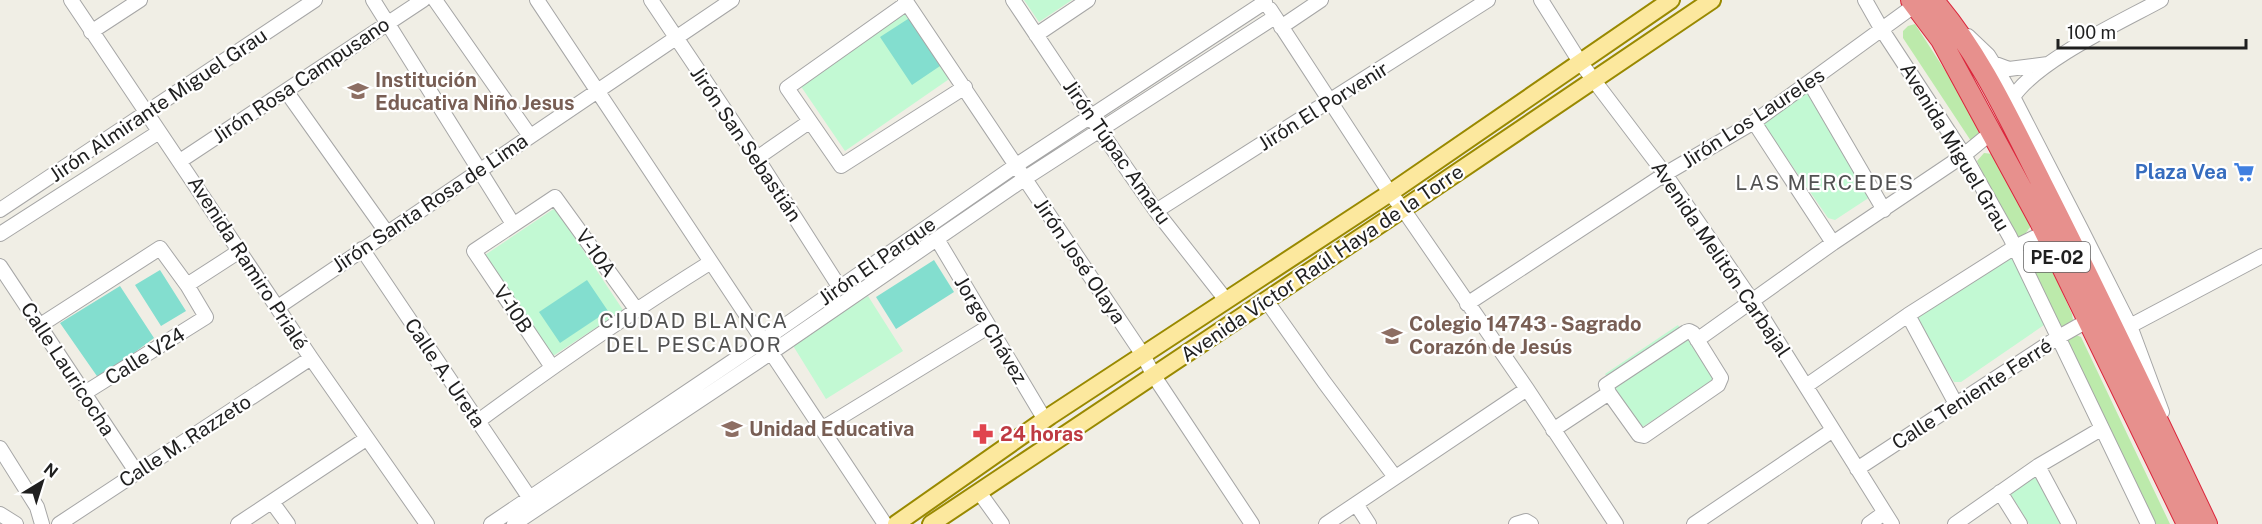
<svg xmlns="http://www.w3.org/2000/svg" width="2262" height="524" viewBox="0 0 2262 524" font-family="'Public Sans',sans-serif">
	<style>
		.grass { fill: #bceaab }
		.park { fill: #c2f9d3 }
		.pitch { fill: #83decf }
		.lines { fill: none; stroke-linecap: round; stroke-linejoin: round }
		.minor-casing { stroke: #a6a6a6; stroke-width: 16 }
		.major-casing { stroke: #998900; stroke-width: 20 }
		.highway-casing { stroke: #db253b; stroke-width: 22 }
		.minor { stroke: #fff; stroke-width: 14 }
		.major { stroke: #fce89e; stroke-width: 16 }
		.highway { stroke: #e7908d; stroke-width: 20 }
		.labels { text-anchor: middle; dominant-baseline: central; stroke-width: 4.5; stroke-linejoin: round; paint-order: stroke }
		.shield { fill: #fff; stroke: #626262; stroke-width: 1.5 }
		.shield-label { font-size: 18px; font-weight: bold; fill: #1f1f1f }
		.street-label { font-size: 20px; fill: #1f1f1f; stroke: #fff }
		.education-label { font-size: 20px; font-weight: bold; fill: #785e54; stroke: #fff; text-anchor: start }
		.shop-label { font-size: 20px; font-weight: bold; fill: #366cbe; stroke: #fff; text-anchor: end }
		.health-label { font-size: 20px; font-weight: bold; fill: #be3a42; stroke: #fff; text-anchor: start }
		.neighbourhood-label { font-size: 21px; letter-spacing: 1.5px; fill: #525252; stroke: #fff }
	</style>
	<rect width="100%" height="100%" fill="#f0eee5"/>
	<path class="grass" d="M 1915,24 L 1985,132 L 1971,141 L 1903,38 L 1903,31 L 1908,26 Z
		M 1984,153 L 1993,154 L 2031,226 L 2022,238 L 2014,238 L 1977,161 Z
		M 2034,245 L 2042,247 L 2072,314 L 2073,320 L 2062,329 L 2023,254 L 2025,250 Z
		M 2076,335 L 2081,337 L 2170,524 L 2150,524 L 2065,342 L 2067,338 Z"/>
	<path class="park" d="M 1024,0 L 1072,0 L 1039,22 Z
		M 908,7 L 955,75 L 845,151 L 800,85 Z
		M 1800,92 L 1807,93 L 1870,188 L 1870,197 L 1835,220 L 1828,218 L 1764,125 L 1765,118 Z
		M 555,208 L 623,310 L 553,356 L 485,255 Z
		M 2011,257 L 2047,323 L 1961,382 L 1954,382 L 1915,318 Z
		M 868,296 L 903,351 L 826,399 L 792,344 Z
		M 1678,325 L 1715,380 L 1641,428 L 1605,374 Z
		M 2038,474 L 2067,524 L 2029,524 L 2011,495 L 2011,491 Z"/>
	<path class="pitch" d="M 911,17 L 943,64 L 912,85 L 880,37 Z
		M 934,260 L 954,292 L 896,329 L 876,297 Z
		M 160,270 L 186,311 L 161,326 L 135,285 Z
		M 587,280 L 608,311 L 560,343 L 539,312 Z
		M 120,286 L 154,338 L 99,379 L 60,323 Z"/>
	<g class="lines">
		<g class="minor-casing">
			<path id="minor" d="M 71,0 L 311,358 L 427,524
				M 373,0 L 513,224
				M 435,0 L 530,136
				M 537,0 L 885,524
				M 651,0 L 757,158 L 840,288
				M 905,0 L 1143,355 L 1154,376 L 1252,524
				M 1013,0 L 1099,129 L 1156,211 L 1226,300
				M 1541,0 L 1580,62 L 1665,174 L 1753,302 L 1892,524
				M 1865,0 L 1882,30 L 1964,155 L 2010,237 L 2148,524
				M 907,3 L 787,88 L 841,166 L 965,87
				M 1270,9 L 1390,193 L 1403,209 L 1527,389 L 1616,524
				M 1281,27 L 1321,0
				M 91,32 L 140,0
				M 1036,35 L 1088,0
				M 1968,36 L 1988,55 L 1993,63 L 2013,97 L 2081,229 L 2130,326 L 2162,412
				M 1993,63 L 2009,69 L 2048,64
				M 1810,83 L 1884,210
				M 286,91 L 387,233
				M 2013,97 C 2038,60 2121,22 2161,0
				M 1754,122 L 1833,243
				M 757,158 L 809,122
				M 180,161 L 423,0
				M 0,210 L 315,0
				M 1156,211 L 1488,0
				M 0,234 L 159,132
				M 937,239 L 1045,420
				M 362,249 L 529,497
				M 0,266 L 137,473
				M 187,285 L 238,252
				M 1266,300 L 1324,382 L 1395,477
				M 1467,304 L 1665,174 L 1754,122 L 1915,5
				M 278,307 L 732,0
				M 1908,315 L 1956,404
				M 39,326 L 160,248 L 187,285 L 206,317 L 83,394
				M 2130,326 L 2262,256
				M 1689,331 L 1693,333 L 1721,378 L 1718,385 L 1644,436 L 1639,435 L 1609,393 L 1606,385 L 1686,332 Z
				M 1697,340 L 1833,243 L 1964,155 L 1992,132
				M 552,367 L 474,251 L 555,197 L 636,309
				M 1806,386 L 1908,315 L 2015,247 L 2052,229
				M 477,422 C 553,366 631,312 711,262
				M 823,428 L 988,327
				M 1553,430 L 1609,393
				M 0,448 L 37,507 L 42,524
				M 2038,466 L 2069,524
				M 1857,469 L 2057,338 L 2087,321
				M 979,492 L 1002,524
				M 2000,492 L 2020,524
				M 272,502 L 288,524
				M 1356,504 L 1369,524
				M 0,514 L 16,524
				M 59,524 L 311,358
				M 238,524 L 366,439
				M 491,524 L 764,340 L 1015,166 L 1265,2
				M 514,524 L 772,352 L 1024,179 L 1275,17
				M 1326,524 L 1527,389
				M 1516,524 L 1526,521 L 1531,524
				M 1694,524 L 1833,430
				M 1869,524 L 1884,513
				M 1955,524 L 2038,466 L 2101,429"/>
		</g>
		<g class="major-casing">
			<path id="major" d="M 896,524 L 1050,416 L 1390,193 L 1671,0
				M 931,524 L 1403,209 L 1712,0"/>
		</g>
		<g class="highway-casing">
			<path id="highway" d="M 1911,0 L 1941,40 L 2040,222 L 2187,524
				M 1933,0 C 1980,54 2010,121 2042,184 C 2099,296 2153,410 2207,524"/>
		</g>
		<use href="#minor" class="minor"/>
		<use href="#major" class="major"/>
		<use href="#highway" class="highway"/>
	</g>
	<defs>
		<g id="school-bare" transform="scale(1.62)"><path d="M0-5L7-2L0 1L-7-2ZM-4 1L0 2.5L4 1V4Q0 6-4 4Z" fill="#8d6e63" stroke="#fff" stroke-width="2.5" paint-order="stroke"/></g>
		<g id="supermarket-bare" transform="scale(1.62)"><path d="M-6-5.5h2.5l.6 2H6L4.5 2H-2.5L-4.4-4H-6ZM-1.5 3.2a1.3 1.3 0 1 0 .1 0ZM3 3.2a1.3 1.3 0 1 0 .1 0Z" fill="#3f7fe0" stroke="#fff" stroke-width="2.5" paint-order="stroke"/></g>
		<g id="pharmacy-bare" transform="scale(1.62)"><path d="M-2-6h4v4h4v4h-4v4h-4v-4h-4v-4h4Z" fill="#e0444e" stroke="#fff" stroke-width="2.5" paint-order="stroke"/></g>
	</defs>
	<g fill-rule="evenodd">
		<use href="#school-bare" x="358" y="91"/>
		<use href="#supermarket-bare" x="2244" y="172"/>
		<use href="#school-bare" x="1392" y="336"/>
		<use href="#school-bare" x="732" y="429"/>
		<use href="#pharmacy-bare" x="983" y="434"/>
	</g>
	<g class="labels">
		<rect class="shield" x="2024" y="242" width="66" height="30" rx="4.5"/>
		<g class="shield-label">
			<text x="2057" y="257">PE-02</text>
		</g>
		<g class="street-label">
			<text transform="translate(301 80) rotate(-34)">Jirón Rosa Campusano</text>
			<text transform="translate(158 105) rotate(-34)">Jirón Almirante Miguel Grau</text>
			<text transform="translate(1323 106) rotate(-32)">Jirón El Porvenir</text>
			<text transform="translate(1753 118) rotate(-33)">Jirón Los Laureles</text>
			<text transform="translate(746 144) rotate(56)">Jirón San Sebastián</text>
			<text transform="translate(1955 147) rotate(59)">Avenida Miguel Grau</text>
			<text transform="translate(1117 152) rotate(55)">Jirón Túpac Amaru</text>
			<text transform="translate(430 203) rotate(-34)">Jirón Santa Rosa de Lima</text>
			<text transform="translate(596 253) rotate(54)">V-10A</text>
			<text transform="translate(1721 259) rotate(56)">Avenida Melitón Carbajal</text>
			<text transform="translate(877 261) rotate(-35)">Jirón El Parque</text>
			<text transform="translate(1080 261) rotate(56)">Jirón José Olaya</text>
			<text transform="translate(248 263) rotate(57)">Avenida Ramiro Prialé</text>
			<text transform="translate(1322 263) rotate(-34)">Avenida Víctor Raúl Haya de la Torre</text>
			<text transform="translate(513 309) rotate(56)">V-10B</text>
			<text transform="translate(991 330) rotate(59)">Jorge Chávez</text>
			<text transform="translate(145 356) rotate(-32)">Calle V24</text>
			<text transform="translate(68 369) rotate(57)">Calle Lauricocha</text>
			<text transform="translate(445 373) rotate(56)">Calle A. Ureta</text>
			<text transform="translate(1972 394) rotate(-33)">Calle Teniente Ferré</text>
			<text transform="translate(185 441) rotate(-33)">Calle M. Razzeto</text>
		</g>
		<g class="education-label">
			<text x="375" y="80">Institución<tspan x="375" dy="23">Educativa Niño Jesus</tspan></text>
			<text x="1409" y="324">Colegio 14743 - Sagrado<tspan x="1409" dy="23">Corazón de Jesús</tspan></text>
			<text x="749" y="429">Unidad Educativa</text>
		</g>
		<g class="shop-label">
			<text x="2227" y="172">Plaza Vea</text>
		</g>
		<g class="health-label">
			<text x="1000" y="434">24 horas</text>
		</g>
		<g class="neighbourhood-label">
			<text x="1825" y="182">LAS MERCEDES</text>
			<text x="694" y="320">CIUDAD BLANCA<tspan x="694" dy="24">DEL PESCADOR</tspan></text>
		</g>
	</g>
	<g transform="translate(42 482) rotate(38)" stroke="#ffffff" stroke-width="4.5" paint-order="stroke">
	<path d="M0-4.5L10 22L0 15L-10 22Z" fill="#1f1f1f"/>
	<text y="-9" font-size="16" font-weight="bold" text-anchor="middle" fill="#1f1f1f">N</text>
	</g>
	<path d="M2058 39v9h188v-9" fill="none" stroke="#1f1f1f" stroke-width="3"/>
	<text x="2067" y="39" font-size="18" fill="#1f1f1f" stroke="#ffffff" stroke-width="4.5" paint-order="stroke">100 m</text>
</svg>
